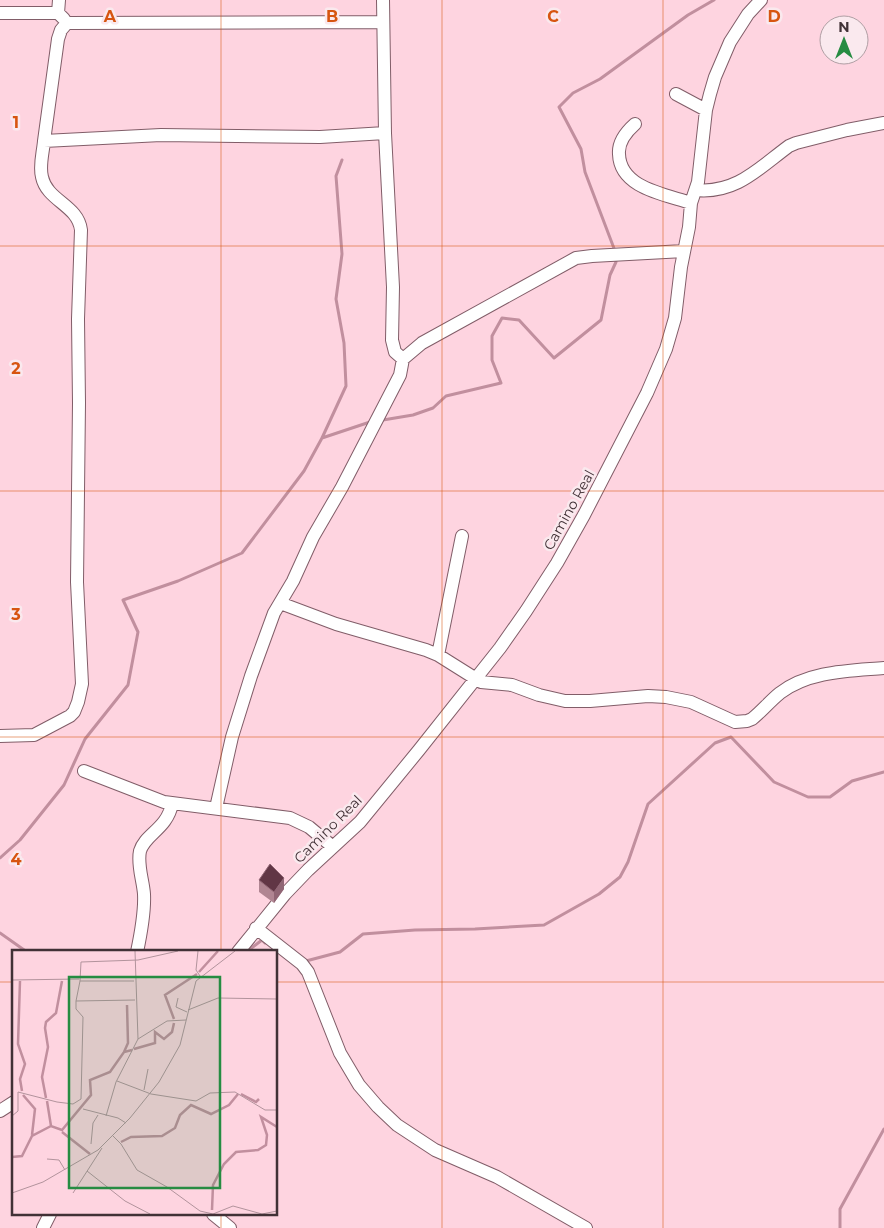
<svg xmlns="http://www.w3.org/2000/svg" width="884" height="1228" viewBox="0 0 884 1228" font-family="Montserrat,sans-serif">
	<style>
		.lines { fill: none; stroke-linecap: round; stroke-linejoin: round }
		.stream { stroke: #c18f9e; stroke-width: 3 }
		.minor-casing { stroke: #815d68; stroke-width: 14 }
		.minor { stroke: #fff; stroke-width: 12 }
		.wall { fill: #b08592 }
		.shaded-wall { fill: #906574 }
		.building { fill: #613645; stroke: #906574 }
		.grid { fill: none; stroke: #d75510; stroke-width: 1; stroke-opacity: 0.55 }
		.labels { text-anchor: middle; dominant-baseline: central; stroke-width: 5; stroke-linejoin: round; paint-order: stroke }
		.street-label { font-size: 14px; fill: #413136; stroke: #fae9ee }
		.inset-river { fill: none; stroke: #c18f9e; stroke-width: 2.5 }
		.inset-road { fill: none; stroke: #b2939c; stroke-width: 1 }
		.view { fill: #268c42; fill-opacity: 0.15; stroke: #268c42; stroke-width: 2.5 }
		.inset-edge { fill: none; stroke: #413136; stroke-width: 2.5 }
		.grid-label { font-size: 16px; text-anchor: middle; font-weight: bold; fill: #d75510; stroke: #fae9ee; stroke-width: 5; stroke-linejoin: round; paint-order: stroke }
	</style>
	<rect width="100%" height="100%" fill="#fed4e0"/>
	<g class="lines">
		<path class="stream" d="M 615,251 L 585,172 L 581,149 L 559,107 L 573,93 L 600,79 L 688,15 L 714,0
			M 383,420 L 413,415 L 433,408 L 446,396 L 501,383 L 492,360 L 492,336 L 502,318 L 519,320 L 554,358 L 601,320 L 610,275 L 616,262
			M 322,438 L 346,386 L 344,343 L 336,299 L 342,254 L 336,176 L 342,160
			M 0,858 L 20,840 L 64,785 L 85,739 L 128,685 L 138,632 L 123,600 L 178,581 L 242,553 L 304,471 L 322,438 L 370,422
			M 0,933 L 27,952
			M 246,952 L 262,940 L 265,943
			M 306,961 L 340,952 L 363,934 L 415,930 L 475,929 L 544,925 L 599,894 L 620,877 L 628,862 L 648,804 L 715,743 L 731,737 L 774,782 L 808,797 L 830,797 L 852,781 L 884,772
			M 840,1228 L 840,1209 L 884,1129"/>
		<g class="minor-casing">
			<path id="minor" d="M 59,0 L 58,13 L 64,19
				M 383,0 L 385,133 L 393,287 L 392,340 L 395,352 L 403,359
				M 0,13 L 58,13
				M 383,22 L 67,23 L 61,30 L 58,39 L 44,141 L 161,135 L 320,137 L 385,133
				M 676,94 L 706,110
				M 635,124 C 626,132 618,142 619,154 C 620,188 664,194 691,203
				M 696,190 C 736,194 759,168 789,146 L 796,143 L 847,130 L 884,123
				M 280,603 L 336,624 L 426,650 L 438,655 L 481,682 L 512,685 L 539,695 L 565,701 L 590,701 L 648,696 L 666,697 L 691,702 L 735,722 L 747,721 L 752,719 C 762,711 770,701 780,693 C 809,671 849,671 884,668
				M 438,655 L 462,536
				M 0,736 L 34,735 L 70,716 L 74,712 L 78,702 L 82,684 L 77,582 L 79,403 L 78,319 L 81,230 C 78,205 47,201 42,177 C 39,166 43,153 44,141
				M 84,771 L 164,802 L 290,818 L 309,827 L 333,847
				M 216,808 L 232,737 L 251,676 L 274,613 L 293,581 L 313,537 L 342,487 L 400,375 L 403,359 L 422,343 L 576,258 L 592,256 L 684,251
				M 256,928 L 302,964 L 308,972 L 340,1053 L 359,1085 L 378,1107 L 397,1125 L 435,1150 L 497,1177 L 586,1228
				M 137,952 C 141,933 145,913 144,894 C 143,880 137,865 140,851 C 145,834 167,829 172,804
				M 238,952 L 285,894 L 308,870 L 360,822 L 419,750 L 500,648 L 526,611 L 557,563 L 584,515 L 647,393 L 666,349 L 675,318 L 681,267 L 689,227 L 691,203 L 698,182 L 706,110 L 710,94 L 715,77 L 730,42 L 748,14 L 761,0
				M 0,1111 L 14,1102
				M 213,1214 L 230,1228
				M 43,1228 L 50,1214"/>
		</g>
		<use href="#minor" class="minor"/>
	</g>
	<path class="wall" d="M 259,880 L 284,889 L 274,903 L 259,892 Z"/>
	<path class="shaded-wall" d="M 284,878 L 284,889 L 274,903 L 274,892 Z"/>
	<path class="building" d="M 270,864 L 284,878 L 274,892 L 259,880 Z"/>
	<path class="grid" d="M 221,0 L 221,952M 442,0 L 442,1228M 663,0 L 663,1228M 0,246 L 884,246M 0,491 L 884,491M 0,737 L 884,737M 0,982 L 14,982M 276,982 L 884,982M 221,1214 L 221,1228"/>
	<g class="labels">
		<g class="street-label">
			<text transform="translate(569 510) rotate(-61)">Camino Real</text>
			<text transform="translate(328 829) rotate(-45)">Camino Real</text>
		</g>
	</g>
	<g transform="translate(12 950)">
		<rect width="265" height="265" fill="#fed4e0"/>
		<path class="inset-river" d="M 187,22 L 206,1M 8,31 L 6,94 L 13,114 L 8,129 L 10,141M 162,69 L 153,45 L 185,24M 122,99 L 143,93 L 143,82 L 152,89 L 160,82 L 162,73M 112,102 L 116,93 L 115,55M 229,144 L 244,152 L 247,149M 11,145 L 23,159 L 20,185M 34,148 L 30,127 L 36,97 L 33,78 L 34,72 L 44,63 L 50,31M 35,151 L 39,176M 50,182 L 78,204M 109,192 L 119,187 L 150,186 L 163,178 L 168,165 L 179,155 L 199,164 L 217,155 L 226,144M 0,207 L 10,206 L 20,186 L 39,176 L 50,180 L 79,145 L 78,130 L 98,122 L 112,102 L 120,100M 200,260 L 201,235 L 212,214 L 224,202 L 246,200 L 254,195 L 255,185 L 249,167 L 265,177"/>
		<path class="inset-road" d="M 123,1 L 126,89M 186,1 L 184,20 L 188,26M 0,30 L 67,29M 68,31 L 69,12 L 126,10 L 166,1M 68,31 L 64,51 L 123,50M 68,31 L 122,31M 166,48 L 164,57 L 175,62M 176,60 L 206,48 L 265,49M 105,131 L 139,144 L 184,151 L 198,143 L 223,142 L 253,160 L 265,160M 132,140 L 136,119M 71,159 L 106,168 L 114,173M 0,166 L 6,161 L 6,142 L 45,152 L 61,154 L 69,149 L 71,67 L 64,59 L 64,51M 94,166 L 104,132 L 126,89 L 155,71 L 174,70M 101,186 L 109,194 L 125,220 L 155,237 L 188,261 L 201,264 L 221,256 L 250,264 L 265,261M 79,194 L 81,173 L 86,165M 35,209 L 47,210 L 53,220M 75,221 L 113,251 L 138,264M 0,243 L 31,232 L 86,200 L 118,168 L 147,132 L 168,95 L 184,31 L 223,1M 61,243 L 90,198"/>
		<path class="view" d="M 57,27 L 208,27 L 208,238 L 57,238 Z"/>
		<rect width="265" height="265" class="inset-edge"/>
	</g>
	<g class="grid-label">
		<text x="110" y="22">A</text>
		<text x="332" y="22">B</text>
		<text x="553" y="22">C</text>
		<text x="774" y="22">D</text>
		<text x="16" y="128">1</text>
		<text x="16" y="374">2</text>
		<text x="16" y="620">3</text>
		<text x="16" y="865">4</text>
	</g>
	<g transform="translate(844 40)"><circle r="24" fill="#fae9ee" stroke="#b09fa4"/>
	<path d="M0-4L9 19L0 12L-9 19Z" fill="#268c42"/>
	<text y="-8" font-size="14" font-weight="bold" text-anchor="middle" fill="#413136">N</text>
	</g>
</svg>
